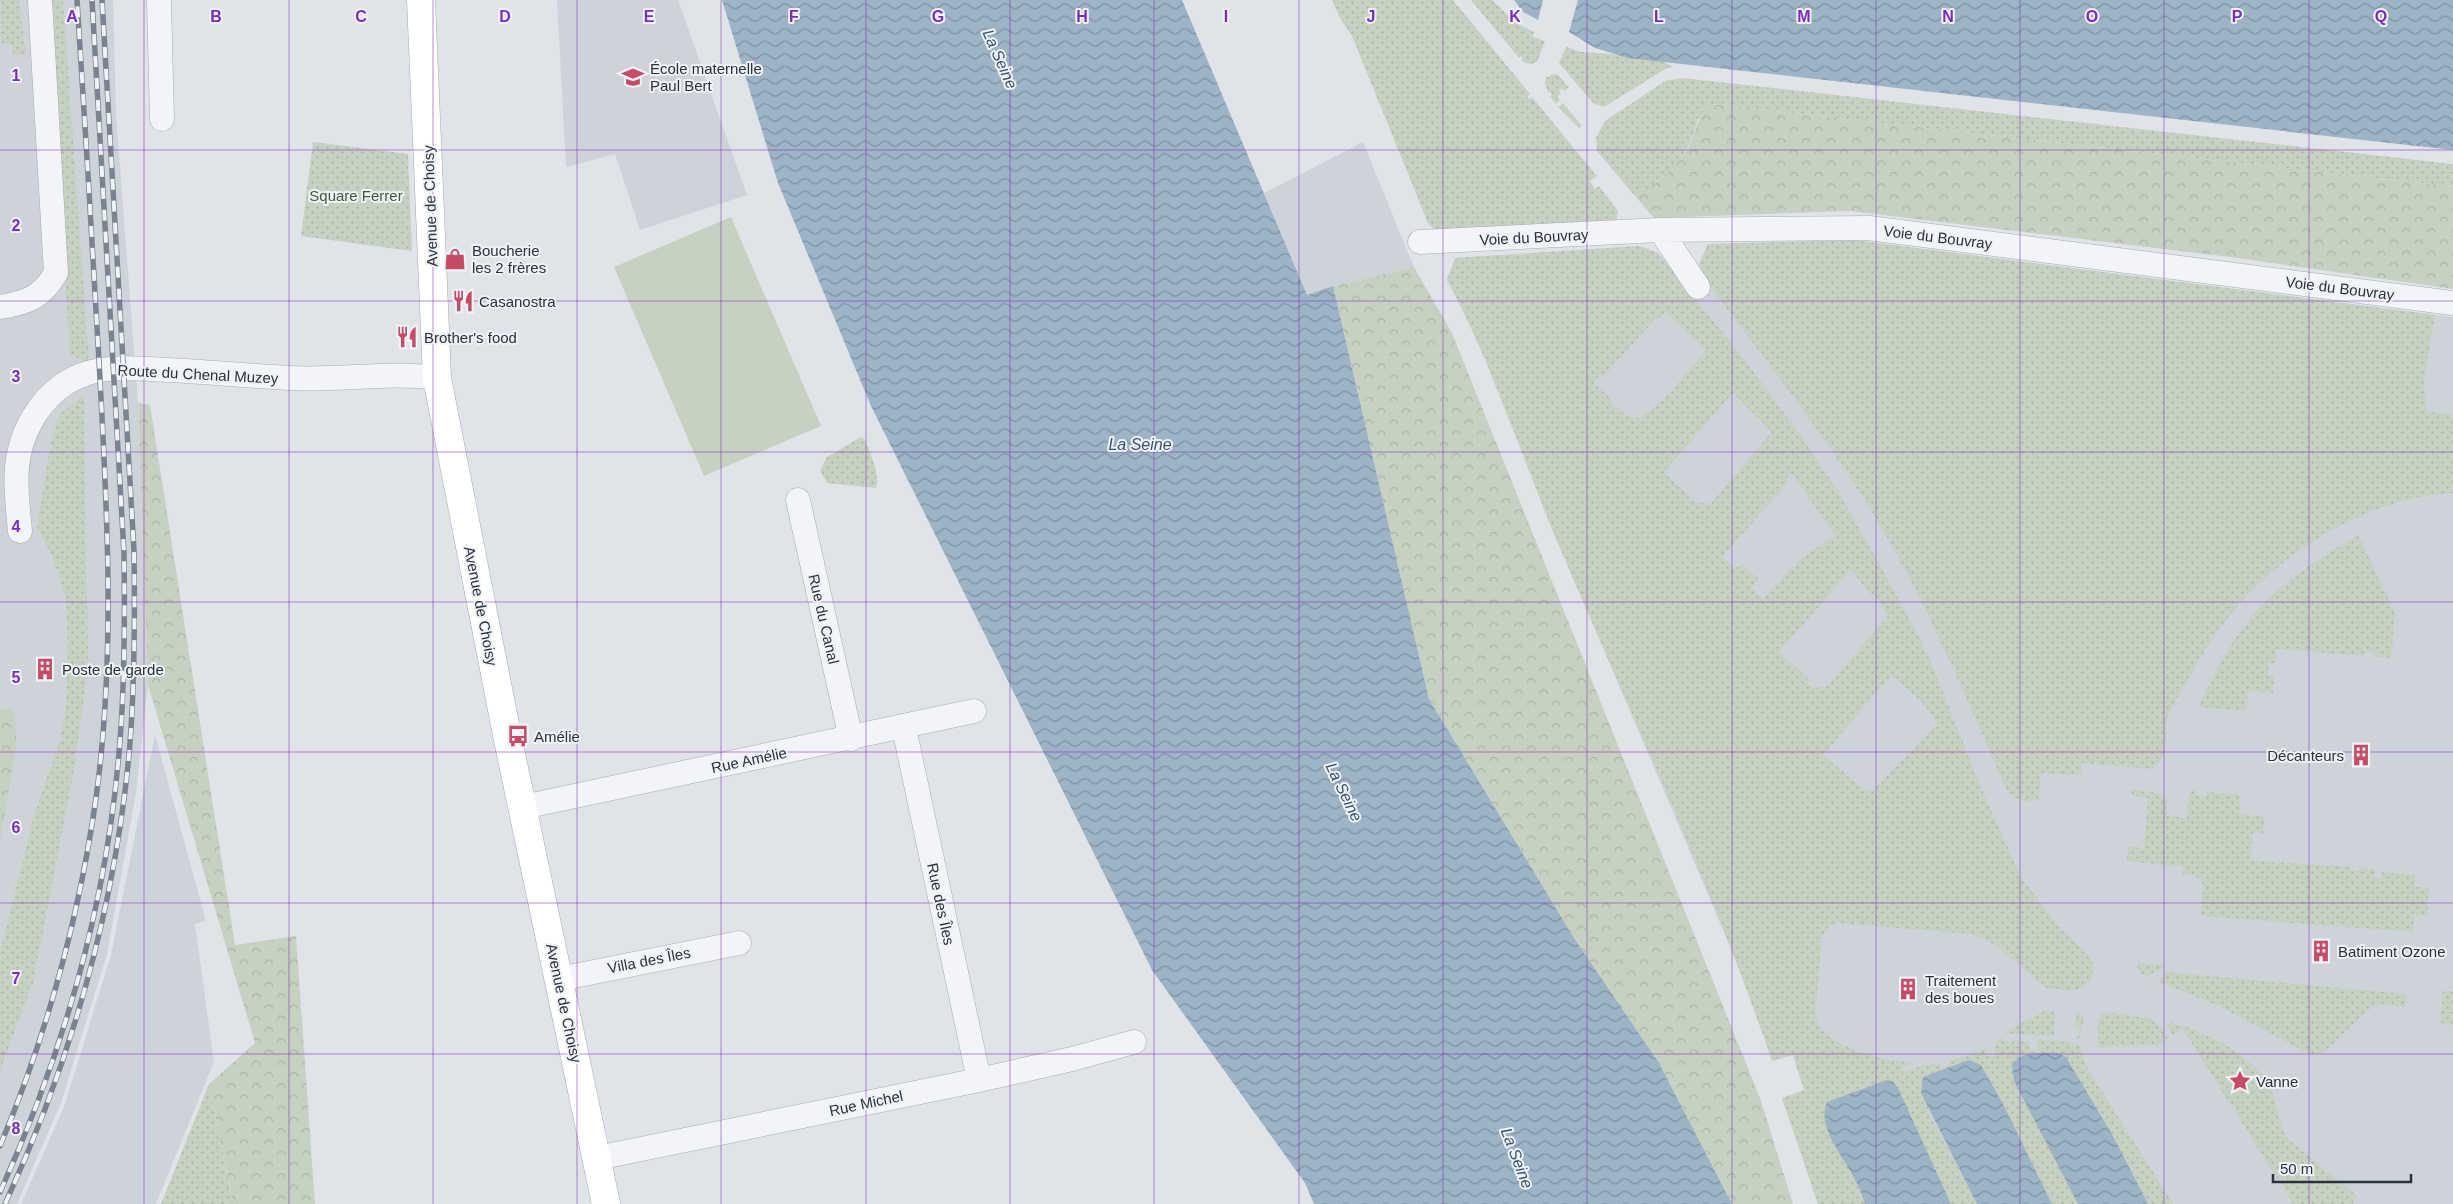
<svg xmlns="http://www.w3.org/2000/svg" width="2453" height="1204" viewBox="0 0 2453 1204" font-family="Arial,sans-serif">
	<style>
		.built { fill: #ced3da }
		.green { fill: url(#green-dots); fill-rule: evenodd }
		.forest { fill: url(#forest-crowns) }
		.pitch { fill: #c7d1c2 }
		.water { fill: url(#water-waves) }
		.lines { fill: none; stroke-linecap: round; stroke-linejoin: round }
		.minor-casing { stroke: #a6abb2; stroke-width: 25 }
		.major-casing { stroke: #a0a9b3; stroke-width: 29 }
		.minor { stroke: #f2f4f7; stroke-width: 24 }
		.major { stroke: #fff; stroke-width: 28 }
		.rail-casing { stroke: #7a8491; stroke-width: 5.5 }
		.rail { stroke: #eff2f6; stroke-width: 4; stroke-dasharray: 11; stroke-linecap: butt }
		.grid { fill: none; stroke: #7b2cbf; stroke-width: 1; stroke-opacity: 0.55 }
		.labels { text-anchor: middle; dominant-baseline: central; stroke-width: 4; stroke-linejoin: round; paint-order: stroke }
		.poi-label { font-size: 15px; fill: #2a323e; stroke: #eff2f6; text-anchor: start }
		.park-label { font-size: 15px; fill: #405938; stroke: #eff2f6 }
		.street-label { font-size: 15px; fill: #2a323e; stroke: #eff2f6 }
		.water-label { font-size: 16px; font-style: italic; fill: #365370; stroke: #eff2f6 }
		.grid-label { font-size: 16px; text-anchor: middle; font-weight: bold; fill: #7b2cbf; stroke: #eff2f6; stroke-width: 4; stroke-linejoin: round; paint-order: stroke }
	</style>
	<defs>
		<pattern id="green-dots" width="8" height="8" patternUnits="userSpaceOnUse" patternTransform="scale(1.25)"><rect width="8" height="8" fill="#c7d1c2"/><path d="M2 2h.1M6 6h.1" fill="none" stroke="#abb4a8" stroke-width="1.8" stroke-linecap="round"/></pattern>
		<pattern id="forest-crowns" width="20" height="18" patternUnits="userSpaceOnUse" patternTransform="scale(1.25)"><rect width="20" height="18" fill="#c7d1c2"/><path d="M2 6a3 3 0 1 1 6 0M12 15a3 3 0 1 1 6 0" fill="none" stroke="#abb4a8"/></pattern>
		<pattern id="water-waves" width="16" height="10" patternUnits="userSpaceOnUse" patternTransform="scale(1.25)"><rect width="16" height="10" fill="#9db3c6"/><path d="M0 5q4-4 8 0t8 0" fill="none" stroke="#8092a2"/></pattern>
	</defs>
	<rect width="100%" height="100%" fill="#e0e4e8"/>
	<path class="built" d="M 0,0 L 113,0 L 116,114 L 138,403 L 148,685 L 136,793 L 107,954 L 61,1103 L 17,1204 L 0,1204 Z
		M 557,0 L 678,0 L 747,195 L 640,230 L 615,154 L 566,167 Z
		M 1363,142 L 1414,267 L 1333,286 L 1307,295 L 1264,193 Z
		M 1854,240 L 2453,317 L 2453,1204 L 1818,1204 L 1782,1098 L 1804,1090 L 1793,1055 L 1772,1061 L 1746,984 L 1559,545 L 1470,322 L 1447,280 L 1455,258 L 1640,246 L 1658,253 L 1692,293 L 1706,280 L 1699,264 L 1708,244 Z
		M 155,735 L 206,921 L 195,924 L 214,1062 L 156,1204 L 21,1204 L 64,1107 L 111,955 Z"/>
	<path class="green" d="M 1,0 L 19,0 L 26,55 L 13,55 L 12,45 L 1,43 Z
		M 48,0 L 63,0 L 89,363 L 70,355 Z
		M 1332,0 L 1453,0 L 1530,94 L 1527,97 L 1529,99 L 1532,97 L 1597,176 L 1590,181 L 1595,189 L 1599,186 L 1618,211 L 1616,222 L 1436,232 L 1428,223 L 1352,36 L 1340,18 Z
		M 1471,0 L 1492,0 L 1516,23 L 1534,32 L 1533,37 L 1545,41 L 1537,62 C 1532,65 1525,64 1521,60 L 1523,58 L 1521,56 L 1519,58 Z
		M 1566,47 L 1582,52 L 1613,54 L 1662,61 L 1674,67 L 1667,68 L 1604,107 L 1593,103 L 1559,63 Z
		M 1553,74 L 1558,75 L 1569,87 L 1564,91 L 1562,88 L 1559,91 L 1561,94 L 1557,97 L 1560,100 L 1556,104 L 1550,96 L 1552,94 L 1550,92 L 1548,93 L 1545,83 L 1546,78 Z
		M 1683,78 L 2453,164 L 2453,187 L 1713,104 L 1698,119 L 1691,141 L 1677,165 L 1648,189 L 1635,196 L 1597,151 L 1596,137 L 1605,121 L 1665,81 Z
		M 1563,103 L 1582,126 L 1579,128 L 1558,107 Z
		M 313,142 L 408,154 L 412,251 L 301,236 Z
		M 1854,240 L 2435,315 L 2424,381 L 2426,412 L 2453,414 L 2453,493 C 2366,498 2280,552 2227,619 C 2205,646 2189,679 2171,709 C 2159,728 2176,747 2153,769 L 2081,763 L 2081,775 L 2041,773 L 2039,800 C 2031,803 2016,800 2009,795 C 1966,699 1926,598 1870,509 C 1821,430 1763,357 1707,282 L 1699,264 L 1708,244 Z
		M 1640,246 L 1658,253 L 1737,350 L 1800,434 L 1842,498 L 1896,594 L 1927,652 L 1982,790 L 2021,877 L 2061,929 L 2088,954 L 2093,964 L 2092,979 L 2084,987 L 2072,991 L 2046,988 L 1994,944 L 1971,934 L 1838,923 L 1829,926 L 1822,936 L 1816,1007 C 1816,1015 1816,1022 1821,1029 C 1836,1048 1887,1062 1911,1062 L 1910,1065 L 1902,1068 L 1903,1073 L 1921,1066 L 1939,1063 L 1942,1068 L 1950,1065 L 1948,1061 L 1964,1057 L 1976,1052 L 1977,1054 L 1981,1053 L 1980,1049 L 1985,1048 L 1990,1051 L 1986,1052 L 1986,1056 L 1995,1056 L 1995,1042 L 2001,1039 L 2012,1044 L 2012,1040 L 2028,1042 L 2032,1051 L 2039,1049 L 2036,1039 L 2070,1042 L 2070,1046 L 2080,1045 L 2080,1050 L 2088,1069 L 2173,1204 L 2148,1204 L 2113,1136 L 2066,1057 L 2063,1174 L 2078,1204 L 2052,1204 L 2004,1106 L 1981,1066 L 1928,1110 L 1977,1204 L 1951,1204 L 1893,1082 L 1855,1179 L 1865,1204 L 1818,1204 L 1782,1098 L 1804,1090 L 1793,1055 L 1772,1061 C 1712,885 1632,717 1559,546 C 1522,458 1493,365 1447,280 L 1455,258 ZM 1665,312 L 1706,350 C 1695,363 1651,417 1638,418 C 1628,419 1619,409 1611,403 L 1611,399 L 1594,383 L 1599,376 L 1602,378 L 1657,317 L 1660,318 ZM 1733,393 L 1772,432 L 1710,504 L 1694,501 L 1664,472 ZM 1792,474 L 1835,535 L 1801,559 L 1763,598 L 1751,588 L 1759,579 L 1741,564 L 1735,569 L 1722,557 L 1788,483 L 1786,479 ZM 1851,570 L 1867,590 L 1879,600 L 1888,619 L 1881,624 L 1826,687 L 1812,688 L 1806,682 L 1809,679 L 1779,652 ZM 1892,675 L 1926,706 L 1937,724 L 1879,784 L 1871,790 L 1865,790 L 1823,755 Z
		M 84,396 L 88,665 L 74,771 L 33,983 L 0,1070 L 0,954 L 35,812 L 60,741 L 66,708 L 68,648 L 66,601 L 54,560 L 37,527 L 51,441 L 60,414 Z
		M 861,437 L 864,438 C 869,450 881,475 876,488 L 827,483 L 820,470 L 827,457 Z
		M 2358,535 L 2395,612 L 2391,659 L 2374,656 L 2374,652 L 2364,652 L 2364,656 L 2276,649 L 2275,663 L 2269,663 L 2268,675 L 2274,676 L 2273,693 L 2248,691 L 2246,711 L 2198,707 C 2212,679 2225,651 2244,626 C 2274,586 2315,561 2358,535 Z
		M 2132,789 L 2162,794 L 2167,800 L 2167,815 L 2187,818 L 2189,791 L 2196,791 L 2196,796 L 2207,796 L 2207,792 L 2241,795 L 2239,814 L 2265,817 L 2263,833 L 2253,832 L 2251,860 L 2351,867 L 2351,871 L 2359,871 L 2359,868 L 2375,869 L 2375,878 L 2381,878 L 2382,872 L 2415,875 L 2415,887 L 2429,888 L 2427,916 L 2414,915 L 2413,932 L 2201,916 L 2203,884 L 2196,876 L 2183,875 L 2183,867 L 2127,861 L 2128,847 L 2144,848 L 2148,798 L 2132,796 Z
		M 2137,963 L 2165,966 L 2146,977 L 2138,971 Z
		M 2167,972 L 2407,994 L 2406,1007 L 2378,1005 L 2372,1007 L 2326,1050 L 2318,1054 L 2309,1054 L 2217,1005 L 2157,981 Z
		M 2443,991 L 2453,991 L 2453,1028 L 2449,1024 L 2440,1023 Z
		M 2046,1010 L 2055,1012 L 2054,1037 L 2004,1033 Z
		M 2077,1012 L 2084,1016 L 2080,1039 L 2077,1039 L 2079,1027 L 2075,1026 L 2075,1018 L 2078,1018 L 2075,1016 Z
		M 2107,1012 L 2153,1019 L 2168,1038 L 2159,1045 L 2098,1047 L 2098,1020 L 2100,1015 Z
		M 2172,1023 C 2209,1033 2258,1056 2273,1094 C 2278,1109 2279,1125 2287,1138 L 2356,1195 L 2353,1204 L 2293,1204 L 2183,1029 L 2173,1035 L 2167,1025 Z
		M 209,1084 L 233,1204 L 161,1204 Z"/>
	<path class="forest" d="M 1713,104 L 2453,187 L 2453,289 L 2230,257 L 1850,211 L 1654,218 L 1635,196 C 1658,183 1681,165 1692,140 C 1696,128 1699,118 1705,107 Z
		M 1414,267 L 1452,333 L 1760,1098 L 1793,1204 L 1732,1204 L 1659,1063 L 1574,938 L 1429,699 L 1333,286 Z
		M 138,403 L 150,405 L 235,945 L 296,936 L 315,1204 L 233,1204 L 209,1084 L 255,1043 L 148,685 Z
		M 0,709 L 14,709 L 17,745 L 0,840 Z"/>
	<path class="pitch" d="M 731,217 L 821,426 L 704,476 L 614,267 Z"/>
	<path class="water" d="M 722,0 L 1182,0 L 1307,295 L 1333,286 L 1429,699 L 1574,938 L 1659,1063 L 1732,1204 L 1314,1204 L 1305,1183 L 1152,970 L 871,406 L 778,183 Z
		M 1514,0 L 1543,0 L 1538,20 L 1523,12 Z
		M 1578,0 L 2453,0 L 2453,150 L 1628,58 L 1595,48 L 1569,32 Z
		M 2058,1053 L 2066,1057 L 2113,1136 L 2148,1204 L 2078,1204 L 2014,1081 L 2012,1065 C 2021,1050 2042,1053 2058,1053 Z
		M 1969,1060 L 1981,1065 L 2004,1106 L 2052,1204 L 1977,1204 L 1921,1093 L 1923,1077 Z
		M 1887,1080 L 1893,1082 L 1898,1088 L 1951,1204 L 1865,1204 C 1862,1195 1859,1186 1854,1178 C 1844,1157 1816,1127 1827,1102 Z"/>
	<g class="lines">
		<g class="minor-casing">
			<path id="minor" d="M 159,0 L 162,119
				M 1660,230 L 1698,287
				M 1420,242 L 1660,230 L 1869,228 L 2453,303
				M 0,307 C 27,303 42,297 56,273 L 40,0
				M 798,500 L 851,739
				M 20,531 C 18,510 15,488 17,467 C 21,427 46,387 85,374 C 110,365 142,369 168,370 C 208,372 249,376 289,378 C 339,381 388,371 437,378
				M 904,728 L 979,1080
				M 523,807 L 974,711
				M 559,979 L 739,943
				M 597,1158 L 979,1080 L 1072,1059 L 1134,1042"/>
		</g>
		<g class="major-casing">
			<path id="major" d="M 421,0 L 437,378 L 508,740 L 606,1204"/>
		</g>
		<use href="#minor" class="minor"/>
		<use href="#major" class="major"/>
		<g class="rail-casing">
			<path id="rail" d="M 0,1146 C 47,1034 79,918 96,798 C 116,653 107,506 99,361 C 92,241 85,120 77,0
				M 0,1192 C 63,1054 106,905 119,753 C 125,686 125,620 124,553 L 92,0
				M 5,1204 C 71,1061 114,911 129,755 C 135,687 135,619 134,551 L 102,0"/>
		</g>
		<use href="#rail" class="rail"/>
	</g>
	<path class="grid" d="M 144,0 L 144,1204M 289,0 L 289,1204M 433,0 L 433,1204M 577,0 L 577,1204M 721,0 L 721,1204M 866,0 L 866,1204M 1010,0 L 1010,1204M 1154,0 L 1154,1204M 1299,0 L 1299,1204M 1443,0 L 1443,1204M 1587,0 L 1587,1204M 1732,0 L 1732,1204M 1876,0 L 1876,1204M 2020,0 L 2020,1204M 2164,0 L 2164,1204M 2309,0 L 2309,1204M 0,150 L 2453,150M 0,301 L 2453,301M 0,452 L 2453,452M 0,602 L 2453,602M 0,752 L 2453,752M 0,903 L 2453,903M 0,1054 L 2453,1054"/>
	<defs>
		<g id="school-bare" transform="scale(1.725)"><path d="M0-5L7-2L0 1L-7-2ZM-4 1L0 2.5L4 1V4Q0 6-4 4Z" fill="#c64c66" stroke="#eff2f6" stroke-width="2.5" paint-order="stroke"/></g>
		<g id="shop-bare" transform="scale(1.725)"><path d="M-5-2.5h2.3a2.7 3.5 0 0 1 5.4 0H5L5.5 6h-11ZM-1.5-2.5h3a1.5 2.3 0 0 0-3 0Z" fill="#c64c66" stroke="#eff2f6" stroke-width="2.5" paint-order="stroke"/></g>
		<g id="restaurant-bare" transform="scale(1.725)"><path d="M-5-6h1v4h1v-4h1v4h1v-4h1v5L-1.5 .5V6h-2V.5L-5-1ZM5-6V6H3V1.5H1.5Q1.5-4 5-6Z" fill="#c64c66" stroke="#eff2f6" stroke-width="2.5" paint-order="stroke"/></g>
		<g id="building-bare" transform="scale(1.725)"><path d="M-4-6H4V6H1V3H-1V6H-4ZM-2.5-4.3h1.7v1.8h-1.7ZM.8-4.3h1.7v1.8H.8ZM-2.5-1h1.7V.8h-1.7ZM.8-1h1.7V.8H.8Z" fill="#c64c66" stroke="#eff2f6" stroke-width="2.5" paint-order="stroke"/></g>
		<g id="bus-bare" transform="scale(1.725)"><path d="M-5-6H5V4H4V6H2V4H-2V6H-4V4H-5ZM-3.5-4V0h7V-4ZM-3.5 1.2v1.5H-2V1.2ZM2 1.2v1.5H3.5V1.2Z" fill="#c64c66" stroke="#eff2f6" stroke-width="2.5" paint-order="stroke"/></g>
		<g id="sight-bare" transform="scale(1.725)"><path d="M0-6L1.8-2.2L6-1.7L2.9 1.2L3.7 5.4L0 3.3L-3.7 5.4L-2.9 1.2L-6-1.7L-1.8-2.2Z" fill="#c64c66" stroke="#eff2f6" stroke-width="2.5" paint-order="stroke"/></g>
	</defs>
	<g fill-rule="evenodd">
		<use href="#school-bare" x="633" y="77"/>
		<use href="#shop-bare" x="455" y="259"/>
		<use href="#restaurant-bare" x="463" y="301"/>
		<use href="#restaurant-bare" x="407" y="337"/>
		<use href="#building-bare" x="45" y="669"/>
		<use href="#bus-bare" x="518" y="736"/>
		<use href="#building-bare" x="2361" y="755"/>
		<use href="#building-bare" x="2321" y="951"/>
		<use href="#building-bare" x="1908" y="989"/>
		<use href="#sight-bare" x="2240" y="1081"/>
	</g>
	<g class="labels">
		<g class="poi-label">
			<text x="650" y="68">École maternelle<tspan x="650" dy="17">Paul Bert</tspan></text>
			<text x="472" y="250">Boucherie<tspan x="472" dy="17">les 2 frères</tspan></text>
			<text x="479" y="301">Casanostra</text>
			<text x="424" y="337">Brother's food</text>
			<text x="62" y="669">Poste de garde</text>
			<text x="534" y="736">Amélie</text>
			<text x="2344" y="755" text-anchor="end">Décanteurs</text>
			<text x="2338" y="951">Batiment Ozone</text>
			<text x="1925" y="980">Traitement<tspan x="1925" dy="17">des boues</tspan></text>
			<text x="2256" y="1081">Vanne</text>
		</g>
		<g class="park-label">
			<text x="356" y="195">Square Ferrer</text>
		</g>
		<g class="street-label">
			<text transform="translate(430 206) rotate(-92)">Avenue de Choisy</text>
			<text transform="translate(1534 237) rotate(-3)">Voie du Bouvray</text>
			<text transform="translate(1938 237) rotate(7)">Voie du Bouvray</text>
			<text transform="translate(2340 288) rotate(7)">Voie du Bouvray</text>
			<text transform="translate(198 374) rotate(3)">Route du Chenal Muzey</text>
			<text transform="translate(481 606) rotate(79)">Avenue de Choisy</text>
			<text transform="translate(824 619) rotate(77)">Rue du Canal</text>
			<text transform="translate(749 760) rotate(-12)">Rue Amélie</text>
			<text transform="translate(941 904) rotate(78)">Rue des Îles</text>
			<text transform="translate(649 960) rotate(-11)">Villa des Îles</text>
			<text transform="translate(564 1003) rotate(78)">Avenue de Choisy</text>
			<text transform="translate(866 1103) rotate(-12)">Rue Michel</text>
		</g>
		<g class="water-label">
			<text transform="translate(1000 59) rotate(66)">La Seine</text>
			<text x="1140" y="444">La Seine</text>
			<text transform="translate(1344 792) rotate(64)">La Seine</text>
			<text transform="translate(1517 1158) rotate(69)">La Seine</text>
		</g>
	</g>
	<g class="grid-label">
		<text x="72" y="22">A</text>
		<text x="216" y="22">B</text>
		<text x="361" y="22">C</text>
		<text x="505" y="22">D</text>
		<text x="649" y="22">E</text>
		<text x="794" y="22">F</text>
		<text x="938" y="22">G</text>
		<text x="1082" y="22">H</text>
		<text x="1226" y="22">I</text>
		<text x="1371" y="22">J</text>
		<text x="1515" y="22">K</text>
		<text x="1659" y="22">L</text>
		<text x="1804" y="22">M</text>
		<text x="1948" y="22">N</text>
		<text x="2092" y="22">O</text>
		<text x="2237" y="22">P</text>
		<text x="2381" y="22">Q</text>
		<text x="16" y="81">1</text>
		<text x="16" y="231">2</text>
		<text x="16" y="382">3</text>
		<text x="16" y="532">4</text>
		<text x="16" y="683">5</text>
		<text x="16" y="833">6</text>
		<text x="16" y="984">7</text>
		<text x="16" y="1134">8</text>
	</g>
	<path d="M2273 1174v8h138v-8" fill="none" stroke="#2a323e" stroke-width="2.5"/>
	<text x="2280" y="1174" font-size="15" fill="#2a323e" stroke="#eff2f6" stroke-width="4" paint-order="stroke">50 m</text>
</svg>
